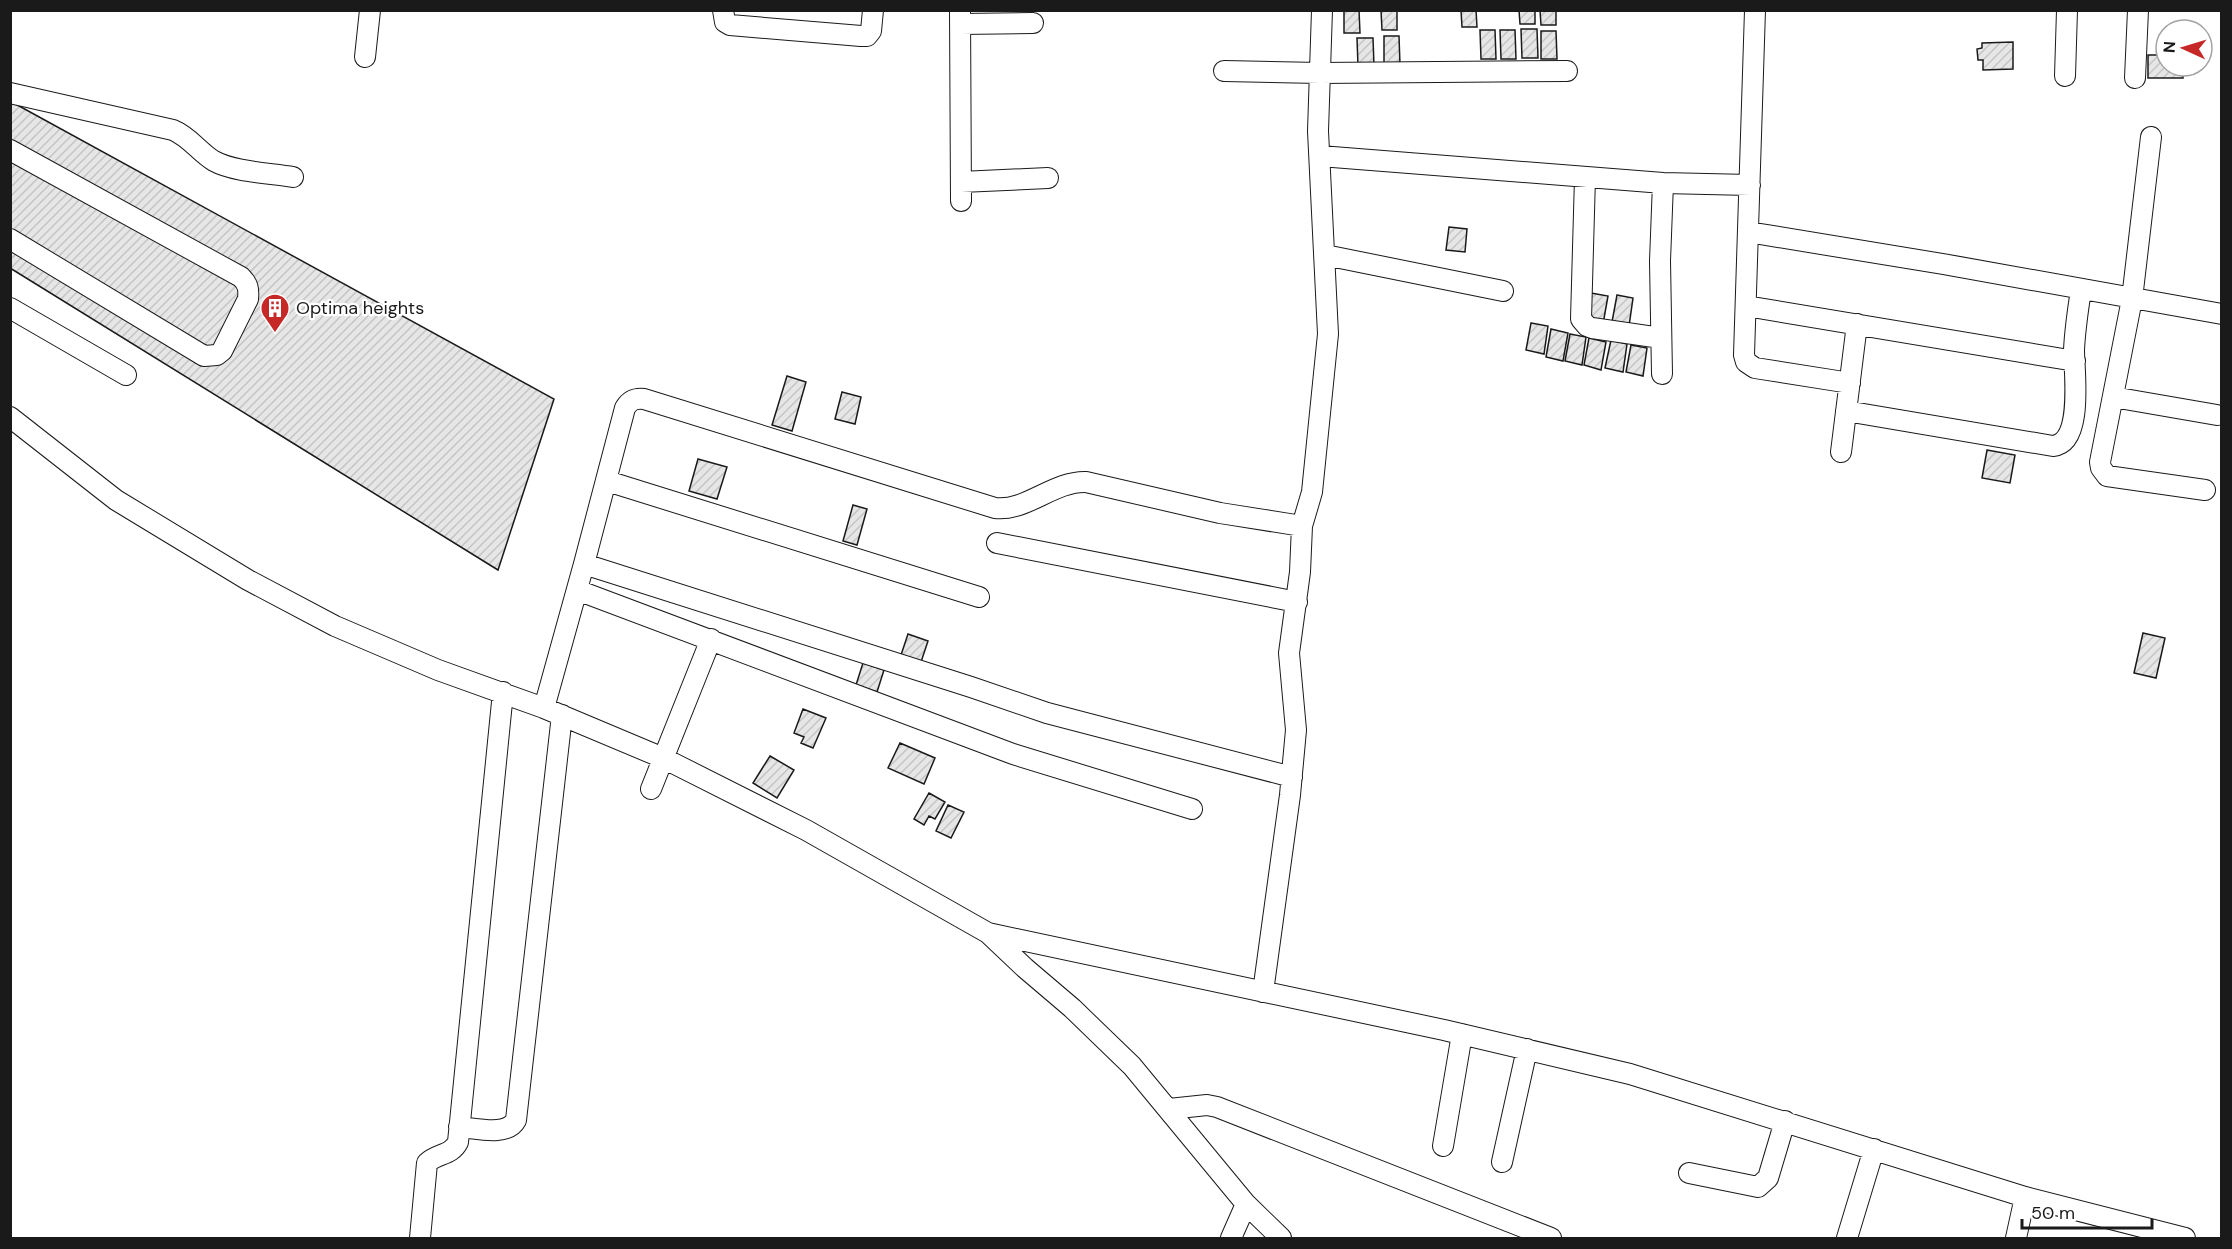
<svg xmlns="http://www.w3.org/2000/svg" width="2232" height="1249" viewBox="0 0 2232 1249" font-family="'DM Sans',sans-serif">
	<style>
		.building { fill: url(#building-hatch); stroke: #1a1a1a; stroke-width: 1.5 }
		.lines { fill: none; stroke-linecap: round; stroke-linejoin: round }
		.minor-casing { stroke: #1a1a1a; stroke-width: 22 }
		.minor { stroke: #fff; stroke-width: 20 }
		.labels { text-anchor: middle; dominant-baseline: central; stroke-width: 4.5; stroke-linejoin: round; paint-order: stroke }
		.poi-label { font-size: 18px; fill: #1a1a1a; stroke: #fff; text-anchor: start }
	</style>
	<defs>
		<pattern id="building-hatch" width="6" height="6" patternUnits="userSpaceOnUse" patternTransform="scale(1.5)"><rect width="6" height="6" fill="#e6e6e6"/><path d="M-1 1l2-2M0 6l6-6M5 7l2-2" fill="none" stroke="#c5c5c5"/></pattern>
	</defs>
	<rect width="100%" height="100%" fill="#fff"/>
	<path class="building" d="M 1344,10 L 1359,10 L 1360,33 L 1344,33 Z
		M 1381,10 L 1397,10 L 1397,30 L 1382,30 Z
		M 1461,10 L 1476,10 L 1477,27 L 1462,27 Z
		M 1519,10 L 1535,10 L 1535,24 L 1520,24 Z
		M 1540,10 L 1556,10 L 1556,25 L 1541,25 Z
		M 1521,29 L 1537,29 L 1538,58 L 1522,58 Z
		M 1480,30 L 1495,30 L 1496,59 L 1481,59 Z
		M 1500,30 L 1515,30 L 1516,59 L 1501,59 Z
		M 1541,31 L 1556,31 L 1557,59 L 1541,59 Z
		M 1384,36 L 1399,36 L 1400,65 L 1384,65 Z
		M 1357,38 L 1373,38 L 1374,66 L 1358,66 Z
		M 2013,42 L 2013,69 L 1983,70 L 1983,60 L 1978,60 L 1977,49 L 1982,48 L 1982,43 Z
		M 2148,55 L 2166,55 L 2166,66 L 2183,66 L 2183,78 L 2148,78 Z
		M 10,101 L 554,399 L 498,570 L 10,268 Z
		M 1449,227 L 1467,229 L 1465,252 L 1446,250 Z
		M 1591,293 L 1608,296 L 1603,324 L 1586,320 Z
		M 1617,295 L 1633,298 L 1629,326 L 1612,322 Z
		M 1531,323 L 1548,326 L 1544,354 L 1526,350 Z
		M 1551,329 L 1568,333 L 1563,361 L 1546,357 Z
		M 1570,334 L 1586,337 L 1582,365 L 1565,361 Z
		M 1589,338 L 1606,342 L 1601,370 L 1584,365 Z
		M 1611,340 L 1627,344 L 1623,372 L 1605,368 Z
		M 1631,345 L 1647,348 L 1643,376 L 1626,372 Z
		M 787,376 L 806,382 L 792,431 L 772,425 Z
		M 842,392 L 861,397 L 855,424 L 835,419 Z
		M 1987,450 L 2015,455 L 2010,483 L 1982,478 Z
		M 698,459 L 727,467 L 717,499 L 689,491 Z
		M 853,505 L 867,509 L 857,545 L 843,541 Z
		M 2143,633 L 2165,638 L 2156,678 L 2134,673 Z
		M 908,634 L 928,641 L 920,665 L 900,658 Z
		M 863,663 L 884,670 L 877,692 L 856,685 Z
		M 803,709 L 826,718 L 813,748 L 801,743 L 804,737 L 794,733 Z
		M 900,743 L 935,758 L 924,784 L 888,768 Z
		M 770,756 L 794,770 L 777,798 L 753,783 Z
		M 929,793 L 945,802 L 935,819 L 929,816 L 924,825 L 914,819 Z
		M 948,805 L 964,812 L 951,838 L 936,831 Z"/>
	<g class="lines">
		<g class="minor-casing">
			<path id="minor" d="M 723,10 L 725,22 L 730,25 L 861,36 L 867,36 L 871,31 L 873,10
				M 960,10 L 961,201
				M 1755,10 L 1744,355 L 1746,362 L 1755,368 L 1850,383
				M 960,24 L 1033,23
				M 365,57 L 370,10
				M 1224,71 L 1320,73 L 1567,71
				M 2065,76 L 2067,10
				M 2135,78 L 2138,10
				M 10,93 L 173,130 C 190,137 199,152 214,161 C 234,172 270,173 293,177
				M 2151,137 L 2132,299 L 2100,462 L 2101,468 L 2107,476 L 2205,490
				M 10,150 L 241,277 C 248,284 249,289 248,299 L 222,351 L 217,355 L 204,356 L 10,239
				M 1320,156 L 1663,183 L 1750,185
				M 1585,177 L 1581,319 L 1587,326 L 1592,328 L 1661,338
				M 961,182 L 1048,178
				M 1748,232 L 1943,264 L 2222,314
				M 1325,255 L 1503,291
				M 1746,306 L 2075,361
				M 10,308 L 126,375
				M 1662,374 L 1660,261 L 1663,183
				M 2113,397 L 2217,415
				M 1846,411 L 2053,446 C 2084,443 2074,371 2074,350 C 2075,330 2078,309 2081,290
				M 10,417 L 116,500 L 248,580 L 335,626 L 438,670 L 544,708 L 663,758 L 806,830 L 988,933 L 1444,1030 L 1630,1074 L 2025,1197 L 2185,1238
				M 1841,452 L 1857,324
				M 607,481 L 979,597
				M 997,543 L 1297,602
				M 584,564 L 971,687 L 1047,713 L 1292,777
				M 577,590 L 1013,754 L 1192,809
				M 544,708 L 584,564 L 625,408 C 630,400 635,398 644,399 L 995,508 C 1026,512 1053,481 1086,482 L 1220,513 L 1302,526
				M 651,789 L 711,639
				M 988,933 L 1025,968 L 1072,1008 L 1132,1066 L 1246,1204 L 1281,1238
				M 1263,992 L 1290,795 L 1296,730 L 1289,653 L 1300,572 L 1302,526 L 1312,492 L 1328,334 L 1318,131 L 1322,10
				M 1169,1109 L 1207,1105 L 1217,1107 L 1551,1238
				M 459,1127 C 476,1128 507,1137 516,1120 L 562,715
				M 1443,1146 L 1462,1034
				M 1502,1162 L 1527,1049
				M 1689,1173 L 1758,1187 L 1768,1178 L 1785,1121
				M 420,1238 L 427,1163 C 437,1153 451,1156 458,1142 L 503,692
				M 1231,1238 L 1246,1204
				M 1847,1238 L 1874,1149
				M 2016,1238 L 2025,1197"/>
		</g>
		<use href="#minor" class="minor"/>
	</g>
	<defs>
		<g id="building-pin" transform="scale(1.5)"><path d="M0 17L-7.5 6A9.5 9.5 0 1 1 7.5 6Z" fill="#c62828" stroke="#fff"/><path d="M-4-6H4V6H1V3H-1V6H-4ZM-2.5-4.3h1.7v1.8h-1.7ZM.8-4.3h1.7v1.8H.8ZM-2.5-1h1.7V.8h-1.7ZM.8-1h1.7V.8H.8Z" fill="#fff"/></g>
	</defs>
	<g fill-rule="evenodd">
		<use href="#building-pin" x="275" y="308"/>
	</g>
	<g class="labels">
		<g class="poi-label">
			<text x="296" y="308">Optima heights</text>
		</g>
	</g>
	<rect width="2232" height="1249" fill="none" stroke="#1a1a1a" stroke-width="24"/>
	<g transform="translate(2184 48) rotate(274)"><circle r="28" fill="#ffffff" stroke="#a3a3a3" stroke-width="1.5"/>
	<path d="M0-4.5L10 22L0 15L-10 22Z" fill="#c62828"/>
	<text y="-9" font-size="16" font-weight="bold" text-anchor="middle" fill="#1a1a1a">N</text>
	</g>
	<path d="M2022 1219v9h130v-9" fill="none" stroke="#1a1a1a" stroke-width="3"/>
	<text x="2031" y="1219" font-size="18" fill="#1a1a1a" stroke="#ffffff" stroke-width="4.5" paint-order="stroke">50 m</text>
</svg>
